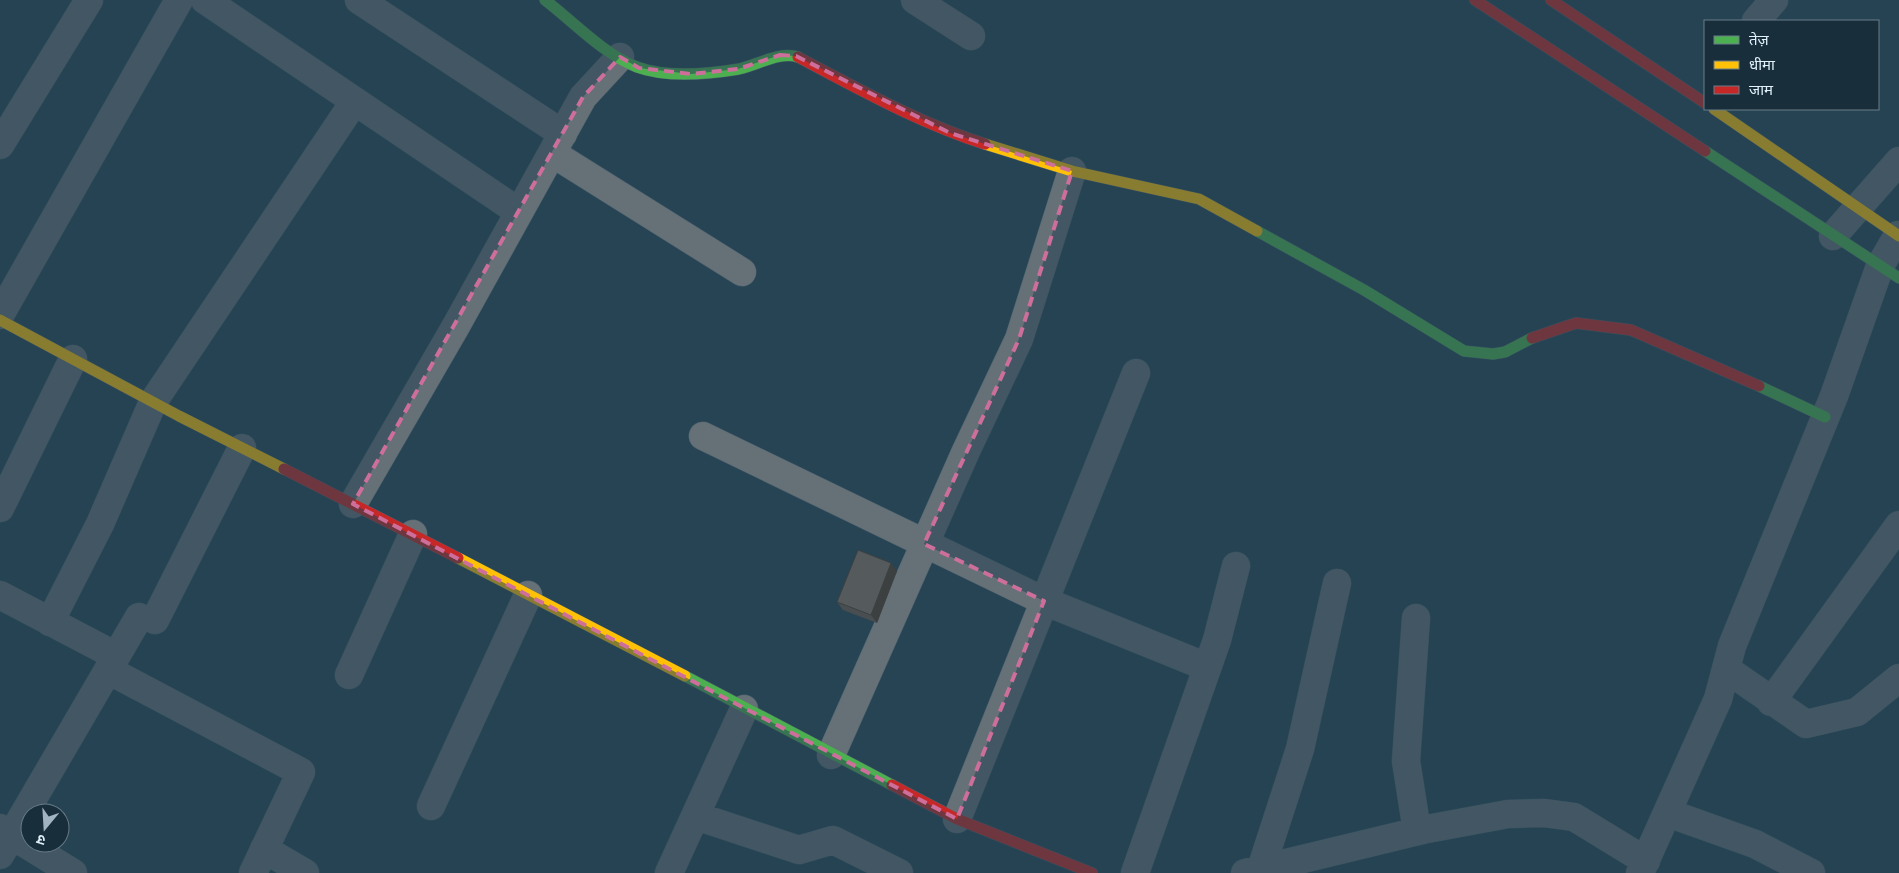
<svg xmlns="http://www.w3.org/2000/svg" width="1899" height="873" viewBox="0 0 1899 873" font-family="'Work Sans','Noto Sans Devanagari',sans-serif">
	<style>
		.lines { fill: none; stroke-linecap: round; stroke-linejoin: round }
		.street-casing { stroke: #485f6b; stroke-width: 29 }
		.fast-casing { stroke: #485f6b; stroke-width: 12 }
		.slow-casing { stroke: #485f6b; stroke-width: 12 }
		.jam-casing { stroke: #485f6b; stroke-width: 12 }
		.street { stroke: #657077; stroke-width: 28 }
		.fast { stroke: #4caf50; stroke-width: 11 }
		.slow { stroke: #ffc107; stroke-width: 11 }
		.jam { stroke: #c62828; stroke-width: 11 }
		.wall { fill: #494e50 }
		.shaded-wall { fill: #3c4041 }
		.building { fill: #555b5d; stroke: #3c4041 }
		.marked { fill: none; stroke: #ce6f9b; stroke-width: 4; stroke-dasharray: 10 6; stroke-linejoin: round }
	</style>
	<rect width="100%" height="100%" fill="#274454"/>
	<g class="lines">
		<g class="street-casing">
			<path id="street" d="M 205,0 L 519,212
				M 359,0 L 563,134
				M 915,0 L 971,36
				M 1756,21 L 1774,0
				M 0,145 L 89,0
				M 552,153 L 742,272
				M 1833,236 L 1899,161
				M 0,315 L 179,0
				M 703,436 L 1044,601 L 1207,667
				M 353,504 L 456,326 L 583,97 L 620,57
				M 0,508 L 73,359
				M 0,595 L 116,656
				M 1416,618 L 1406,761 L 1417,831
				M 155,620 L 242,448
				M 50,622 L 100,524 L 153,402 L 354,102
				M 1726,669 L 1806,724 L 1857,712 L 1899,678
				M 108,670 L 301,772 L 253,873
				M 349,675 L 413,534
				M 1771,702 L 1899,525
				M 831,755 L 966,451 L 1019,339 L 1072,171
				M 431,806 L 528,595
				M 1668,813 L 1755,844 L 1811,873
				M 696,816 L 799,850 L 833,840 L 899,873
				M 957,819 L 1136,373
				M 0,828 L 73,873
				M 264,849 L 305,873
				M 0,855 L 139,617
				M 1261,869 L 1300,749 L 1337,583
				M 669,873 L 744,709
				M 1135,873 L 1217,640 L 1236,566
				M 1245,873 L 1427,829 L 1508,814 L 1544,813 L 1574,817 L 1646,861
				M 1640,873 L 1718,699 L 1732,646 L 1834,396 L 1880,266 L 1898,235"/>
		</g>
		<g class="fast-casing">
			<path id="fast" d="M 545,0 C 574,22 603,54 637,67 C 667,78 709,74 739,69 C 757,65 780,51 798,57
				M 1705,151 L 1899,278
				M 1257,231 L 1364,290 L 1464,351 L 1493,354 L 1505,352 L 1532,338
				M 1759,386 L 1825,417
				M 685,676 L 892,785"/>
		</g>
		<g class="slow-casing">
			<path id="slow" d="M 1714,109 L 1899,236
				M 985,144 L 1072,171 L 1199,199 L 1257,231
				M 0,320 L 179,416 L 284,469
				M 458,558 L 685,676"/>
		</g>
		<g class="jam-casing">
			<path id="jam" d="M 1475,0 L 1705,151
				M 1551,0 L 1705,103
				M 798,57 C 859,89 919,123 985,144
				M 1532,338 L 1576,323 L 1631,330 L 1759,386
				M 284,469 L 458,558
				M 892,785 L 957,819 L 1092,873"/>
		</g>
		<use href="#street" class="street"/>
		<use href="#fast" class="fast"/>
		<use href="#slow" class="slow"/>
		<use href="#jam" class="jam"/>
	</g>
	<path class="wall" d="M 897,571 L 877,623 L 843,610 L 837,602 Z"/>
	<path class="shaded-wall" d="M 891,563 L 897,571 L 877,623 L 871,615 Z"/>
	<path class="building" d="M 858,550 L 891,563 L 871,615 L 837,602 Z"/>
	<path d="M0 0H1899V873H0ZM 780,55 L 796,56 L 950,133 L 1072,171 L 1019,339 L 924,544 L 1044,601 L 957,819 L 353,504 L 583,97 L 620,57 L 639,68 L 691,74 L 738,69 Z" fill="#274454" fill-opacity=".55" fill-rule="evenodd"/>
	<path class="marked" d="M 780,55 L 796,56 L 950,133 L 1072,171 L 1019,339 L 924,544 L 1044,601 L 957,819 L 353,504 L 583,97 L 620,57 L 639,68 L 691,74 L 738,69 Z"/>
	<rect x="1704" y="20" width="175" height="90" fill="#182e3a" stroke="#687c87"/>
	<rect x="1714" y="36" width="25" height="8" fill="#4caf50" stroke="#687c87"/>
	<text x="1749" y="45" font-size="15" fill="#e1f1fb">तेज़</text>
	<rect x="1714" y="61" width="25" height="8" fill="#ffc107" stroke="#687c87"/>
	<text x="1749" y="70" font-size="15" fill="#e1f1fb">धीमा</text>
	<rect x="1714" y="86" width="25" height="8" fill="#c62828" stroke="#687c87"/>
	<text x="1749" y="95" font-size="15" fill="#e1f1fb">जाम</text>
	<g transform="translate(45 828) rotate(198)"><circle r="24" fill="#182e3a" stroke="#687c87"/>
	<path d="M0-4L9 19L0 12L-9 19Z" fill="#a0b4c1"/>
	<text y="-8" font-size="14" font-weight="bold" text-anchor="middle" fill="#e1f1fb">उ</text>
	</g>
</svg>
